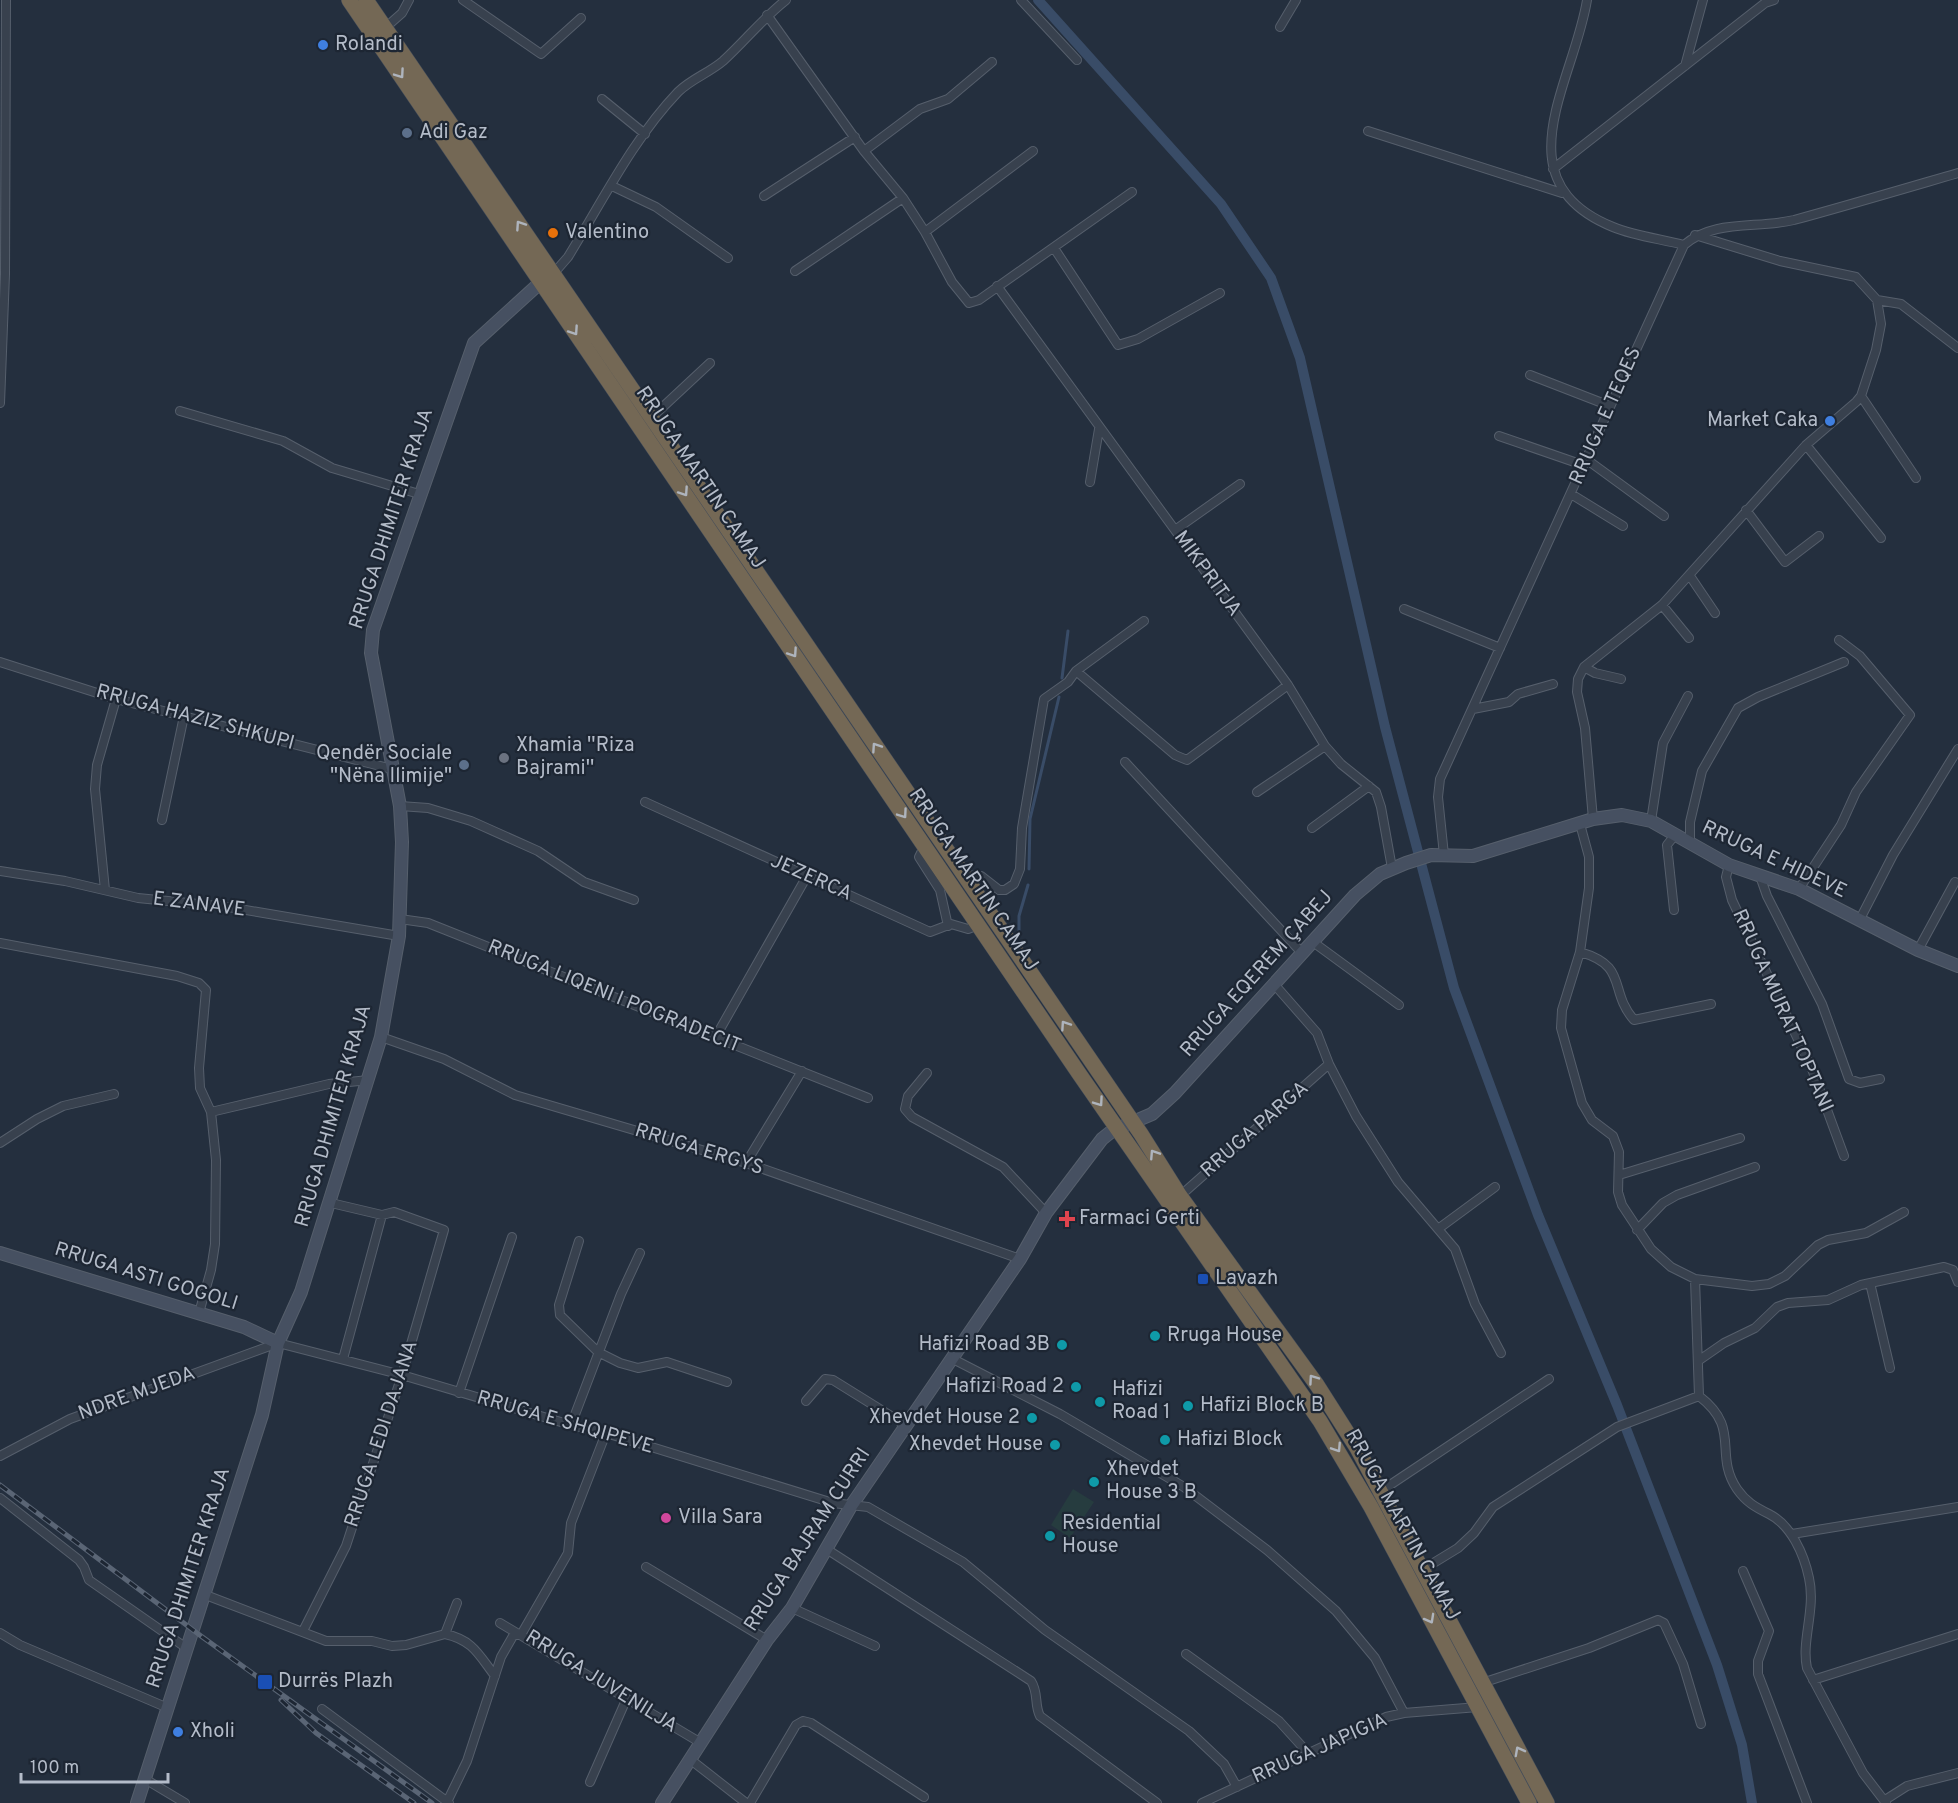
<svg xmlns="http://www.w3.org/2000/svg" width="1958" height="1803" viewBox="0 0 1958 1803" font-family="Overpass,sans-serif">
	<style>
		.green { fill: #263c3f }
		.lines { fill: none; stroke-linecap: round; stroke-linejoin: round }
		.stream { stroke: #394c67; stroke-width: 3 }
		.canal { stroke: #394c67; stroke-width: 10 }
		.street-casing { stroke: #565f6c; stroke-width: 10 }
		.secondary-casing { stroke: #565f6c; stroke-width: 14 }
		.highway-casing { stroke: #434c59; stroke-width: 16 }
		.street { stroke: #38414e; stroke-width: 8 }
		.secondary { stroke: #465061; stroke-width: 12 }
		.highway { stroke: #746855; stroke-width: 15 }
		.rail-casing { stroke: #5a6575; stroke-width: 5 }
		.rail { stroke: #1d2633; stroke-width: 3; stroke-dasharray: 9; stroke-linecap: butt }
		.oneway { stroke: #aeb4bd }
		.shop-dot { fill: #3f7fe0; stroke: #1d2633; stroke-width: 2 }
		.service-dot { fill: #5c6f8a; stroke: #1d2633; stroke-width: 2 }
		.food-dot { fill: #e8710a; stroke: #1d2633; stroke-width: 2 }
		.worship-dot { fill: #6b7280; stroke: #1d2633; stroke-width: 2 }
		.health-dot { fill: #e0444e; stroke: #1d2633; stroke-width: 2 }
		.transit-dot { fill: #1a4fb4; stroke: #1d2633; stroke-width: 2 }
		.culture-dot { fill: #0f9aa8; stroke: #1d2633; stroke-width: 2 }
		.hotel-dot { fill: #d1479c; stroke: #1d2633; stroke-width: 2 }
		.labels { text-anchor: middle; dominant-baseline: central; stroke-width: 4.5; stroke-linejoin: round; paint-order: stroke }
		.poi-label { font-size: 20px; fill: #b4bcc9; stroke: #1d2633; text-anchor: start }
		.street-label { font-size: 20px; fill: #b4bcc9; stroke: #1d2633 }
	</style>
	<rect width="100%" height="100%" fill="#242f3e"/>
	<path class="green" d="M 1073,1489 L 1094,1502 L 1070,1538 L 1051,1525 Z"/>
	<g class="lines">
		<path class="stream" d="M 1062,678 L 1068,631
			M 1029,869 L 1030,819 L 1059,697
			M 1019,936 L 1019,916 L 1028,885"/>
		<path class="canal" d="M 1038,0 L 1221,204 L 1271,278 L 1300,358 L 1385,727 L 1454,988 L 1538,1215 L 1617,1405 L 1717,1665 L 1742,1745 L 1752,1803"/>
		<g class="street-casing">
			<path id="street" d="M 463,0 L 541,54 L 581,18
				M 1021,0 L 1077,60
				M 1587,0 C 1574,82 1500,181 1613,227 C 1635,236 1661,239 1684,245
				M 767,15 L 864,151 L 903,198 L 925,232 L 952,282 L 969,303 L 979,300 L 1132,192
				M 1280,27 L 1296,0
				M 385,28 L 402,13 L 409,0
				M 1685,66 L 1703,0
				M 602,99 L 645,134
				M 1368,131 L 1562,193
				M 864,151 L 920,109 L 948,99 L 992,62
				M 1553,169 L 1765,3 L 1774,0
				M 612,186 L 656,207 L 728,258
				M 764,196 L 855,137
				M 925,232 L 1033,151
				M 1054,248 L 1118,345 L 1138,339 L 1220,293
				M 795,271 L 903,198
				M 554,273 L 568,257 C 602,202 633,139 678,92 C 691,79 709,73 723,61 C 745,41 763,18 786,0
				M 997,286 L 1288,685 L 1325,746 L 1341,764 L 1376,792 L 1381,807 L 1392,868
				M 1877,300 L 1901,304 L 1958,348
				M 1530,375 L 1610,406
				M 1861,396 L 1916,478
				M 0,403 L 5,274 L 6,0
				M 180,411 L 283,441 L 332,468 L 419,494
				M 652,417 L 710,363
				M 1499,436 L 1583,465
				M 1806,445 L 1881,538
				M 1586,459 L 1664,516
				M 1090,482 L 1099,429
				M 1571,494 L 1623,526
				M 1746,510 L 1785,562 L 1819,536
				M 1175,530 L 1240,484
				M 1690,576 L 1715,613
				M 1662,605 L 1689,638
				M 1404,609 L 1500,648
				M 0,662 L 116,699 L 392,769
				M 1584,667 L 1595,673 L 1621,679
				M 1076,671 L 1175,755 L 1187,760 L 1288,685
				M 1473,709 L 1509,702 L 1518,694 L 1553,684
				M 1125,762 L 1302,953
				M 1257,792 L 1325,746
				M 645,802 L 930,932 L 951,924 L 968,929 L 978,925
				M 400,806 L 428,808 L 471,821 L 538,851 L 584,882 L 634,900
				M 1593,819 L 1585,728 L 1577,692 L 1578,679 L 1584,667 L 1662,605 L 1806,445 L 1856,402 L 1861,396 L 1876,350 L 1881,324 L 1877,300 L 1856,277 L 1780,261 L 1695,235
				M 162,820 L 184,716
				M 1651,821 L 1663,743 L 1688,696
				M 1580,824 L 1589,857 L 1589,888 L 1580,952 L 1562,1010 L 1561,1028 L 1582,1103 L 1592,1120 L 1613,1136 L 1619,1152 L 1618,1192 L 1622,1205 L 1651,1249 L 1671,1267 L 1695,1279 L 1752,1286 L 1769,1284 L 1785,1276 L 1818,1245 L 1828,1240 L 1866,1233 L 1904,1212
				M 1312,828 L 1369,786
				M 1690,844 L 1690,822 L 1702,771 L 1738,708 L 1758,697 L 1844,662
				M 925,845 L 919,857 L 940,890 L 948,926
				M 1444,855 L 1438,797 L 1440,779 L 1684,245 C 1714,219 1756,229 1794,220 C 1849,205 1903,189 1958,173
				M 1729,865 L 1726,877 L 1732,900 L 1812,1069 L 1844,1156
				M 0,871 L 65,881 L 138,898 L 228,907 L 399,936
				M 963,875 L 981,876 L 999,890 L 1005,890 L 1014,884 L 1020,869 L 1022,828 L 1044,699 L 1068,682 L 1076,671 L 1144,621
				M 1760,876 L 1767,896 L 1822,1004 L 1849,1079 L 1860,1083 L 1880,1079
				M 1799,889 L 1841,825 L 1856,792 L 1910,715 L 1860,656 L 1839,640
				M 105,890 L 95,789 L 97,765 L 116,699
				M 1674,910 L 1667,845 L 1675,835
				M 400,919 L 428,923 L 868,1098
				M 1859,921 L 1893,855 L 1958,749
				M 1313,942 L 1399,1005
				M 0,943 L 177,976 L 199,983 L 206,990 L 199,1068 L 200,1088 L 211,1112 L 216,1160 L 215,1244 L 211,1270 L 199,1313
				M 1918,950 L 1955,882
				M 1580,952 C 1629,966 1608,990 1634,1020 L 1711,1004
				M 1274,984 L 1317,1033 L 1329,1064 L 1356,1116 L 1398,1182 L 1455,1249 L 1475,1304 L 1501,1353
				M 381,1037 L 444,1059 L 515,1095 L 746,1163 L 1020,1259
				M 715,1038 L 807,876
				M 927,1073 L 908,1096 L 905,1109 L 912,1117 L 1003,1167 L 1046,1213
				M 211,1112 L 329,1084 L 369,1080
				M 0,1143 L 37,1119 L 63,1106 L 114,1094
				M 746,1163 L 802,1071
				M 1619,1175 L 1740,1138
				M 1180,1196 L 1329,1064
				M 1438,1229 L 1495,1187
				M 1637,1230 L 1663,1203 L 1677,1195 L 1755,1167
				M 579,1241 L 559,1305 L 560,1315 L 598,1352 L 620,1363 L 638,1368 L 667,1362 L 727,1382
				M 1695,1279 L 1699,1396
				M 1870,1283 L 1890,1368
				M 343,1359 L 382,1215
				M 953,1359 L 1060,1414 L 1184,1487 L 1267,1550 L 1336,1611 L 1375,1658 L 1404,1713
				M 1698,1361 L 1724,1343 L 1755,1328 L 1777,1307 L 1788,1303 L 1828,1300 L 1861,1285 L 1944,1267 L 1953,1270 L 1958,1282
				M 459,1393 L 512,1237
				M 1699,1396 C 1742,1429 1713,1453 1737,1489 C 1746,1502 1755,1507 1769,1514 C 1791,1525 1804,1554 1809,1578 C 1816,1609 1801,1641 1807,1668 L 1863,1773 L 1886,1803
				M 806,1401 L 825,1379 L 833,1380 L 907,1426
				M 571,1425 L 621,1294 L 640,1253
				M 0,1456 L 70,1419 L 278,1343 L 402,1375 L 571,1425 L 606,1433 L 833,1503 L 868,1507 L 963,1562 L 1045,1630 L 1189,1731 L 1224,1764 L 1237,1787
				M 1381,1491 L 1549,1379
				M 0,1498 L 79,1560 L 84,1567 L 89,1580 L 185,1647
				M 1792,1534 L 1958,1507
				M 828,1550 L 1031,1681 C 1039,1693 1034,1705 1040,1716 L 1157,1803
				M 646,1567 L 767,1640
				M 1422,1570 L 1458,1548 L 1474,1533 L 1493,1507 L 1617,1427 L 1699,1396
				M 1743,1571 L 1769,1631 L 1758,1661 L 1758,1674 L 1807,1803
				M 203,1594 L 326,1641 L 372,1641 L 392,1646 L 406,1645 L 445,1634 L 457,1603
				M 792,1608 L 875,1646
				M 500,1623 L 701,1743
				M 303,1631 L 346,1546 L 402,1375 L 444,1230 L 394,1212 L 382,1215 L 331,1203
				M 0,1633 L 20,1645 L 168,1708
				M 445,1634 C 473,1640 479,1655 495,1676
				M 1186,1654 L 1279,1721 L 1308,1753
				M 1813,1680 L 1958,1634
				M 1482,1683 L 1589,1648 L 1658,1620 L 1664,1623 L 1683,1664 L 1701,1724
				M 322,1709 L 449,1803
				M 691,1760 L 746,1803
				M 145,1779 L 185,1803
				M 590,1782 L 626,1700
				M 1885,1800 L 1907,1786 L 1958,1773
				M 447,1802 L 467,1761 L 501,1657 L 513,1636 L 522,1633 L 568,1553 L 571,1523 L 606,1433
				M 750,1803 L 796,1725 L 803,1721 L 811,1723 L 924,1797
				M 1202,1803 L 1386,1717 L 1404,1713 L 1478,1707"/>
		</g>
		<g class="secondary-casing">
			<path id="secondary" d="M 0,1253 L 244,1327 L 278,1343
				M 137,1803 L 262,1415 L 278,1343 L 301,1292 L 381,1037 L 399,936 L 402,842 L 400,806 L 371,653 L 373,630 L 474,343 L 541,282
				M 662,1803 L 767,1640 L 792,1608 L 851,1506 L 1020,1259 L 1046,1213 L 1102,1139 L 1112,1131 L 1152,1114 L 1175,1093 L 1355,895 L 1380,874 L 1406,863 L 1431,855 L 1473,856 L 1593,819 L 1622,815 L 1651,821 L 1729,865 L 1799,889 L 1918,950 L 1958,966"/>
		</g>
		<g class="highway-casing">
			<path id="highway" d="M 349,0 L 1080,1075 L 1320,1421 L 1371,1507 L 1529,1803
				M 366,0 L 1141,1134 L 1180,1196 L 1317,1385 L 1357,1448 L 1547,1803"/>
		</g>
		<use href="#street" class="street"/>
		<use href="#secondary" class="secondary"/>
		<use href="#highway" class="highway"/>
		<g class="rail-casing">
			<path id="rail" d="M 0,1485 L 201,1636 L 432,1803
				M 281,1700 L 316,1733 L 414,1803"/>
		</g>
		<use href="#rail" class="rail"/>
	</g>
	<defs><path id="oneway-chevron" d="M-2-3.5L2.5 0L-2 3.5" fill="none" stroke-width="1.6" stroke-linecap="round" stroke-linejoin="round" transform="scale(1.5)"/></defs>
	<g class="oneway">
		<use href="#oneway-chevron" transform="translate(400 74) rotate(55)"/>
		<use href="#oneway-chevron" transform="translate(520 225) rotate(-124)"/>
		<use href="#oneway-chevron" transform="translate(574 331) rotate(56)"/>
		<use href="#oneway-chevron" transform="translate(684 492) rotate(56)"/>
		<use href="#oneway-chevron" transform="translate(793 653) rotate(56)"/>
		<use href="#oneway-chevron" transform="translate(876 747) rotate(-124)"/>
		<use href="#oneway-chevron" transform="translate(903 814) rotate(55)"/>
		<use href="#oneway-chevron" transform="translate(1065 1025) rotate(-124)"/>
		<use href="#oneway-chevron" transform="translate(1099 1102) rotate(55)"/>
		<use href="#oneway-chevron" transform="translate(1154 1154) rotate(-123)"/>
		<use href="#oneway-chevron" transform="translate(1313 1379) rotate(-125)"/>
		<use href="#oneway-chevron" transform="translate(1337 1448) rotate(57)"/>
		<use href="#oneway-chevron" transform="translate(1430 1619) rotate(61)"/>
		<use href="#oneway-chevron" transform="translate(1519 1751) rotate(-118)"/>
	</g>
	<g class="shop-dot">
		<circle cx="323" cy="45" r="6"/>
		<circle cx="1830" cy="421" r="6"/>
		<circle cx="178" cy="1732" r="6"/>
	</g>
	<g class="service-dot">
		<circle cx="407" cy="133" r="6"/>
		<circle cx="464" cy="765" r="6"/>
	</g>
	<circle class="food-dot" cx="553" cy="233" r="6"/>
	<circle class="worship-dot" cx="504" cy="758" r="6"/>
	<path class="health-dot" d="M1064 1210h6v6h6v6h-6v6h-6v-6h-6v-6h6z"/>
	<g class="transit-dot">
		<rect x="1197" y="1273" width="12" height="12" rx="3"/>
		<rect x="257" y="1674" width="16" height="16" rx="3"/>
	</g>
	<g class="culture-dot">
		<circle cx="1155" cy="1336" r="6"/>
		<circle cx="1062" cy="1345" r="6"/>
		<circle cx="1076" cy="1387" r="6"/>
		<circle cx="1100" cy="1402" r="6"/>
		<circle cx="1188" cy="1406" r="6"/>
		<circle cx="1032" cy="1418" r="6"/>
		<circle cx="1165" cy="1440" r="6"/>
		<circle cx="1055" cy="1445" r="6"/>
		<circle cx="1094" cy="1482" r="6"/>
		<circle cx="1050" cy="1536" r="6"/>
	</g>
	<circle class="hotel-dot" cx="666" cy="1518" r="6"/>
	<g class="labels">
		<g class="poi-label">
			<text x="335" y="45">Rolandi</text>
			<text x="419" y="133">Adi Gaz</text>
			<text x="565" y="233">Valentino</text>
			<text x="1818" y="421" text-anchor="end">Market Caka</text>
			<text x="516" y="746">Xhamia ''Riza<tspan x="516" dy="23">Bajrami''</tspan></text>
			<text x="452" y="754" text-anchor="end">Qendër Sociale<tspan x="452" dy="23">"Nëna Ilimije"</tspan></text>
			<text x="1079" y="1219">Farmaci Gerti</text>
			<text x="1215" y="1279">Lavazh</text>
			<text x="1167" y="1336">Rruga House</text>
			<text x="1050" y="1345" text-anchor="end">Hafizi Road 3B</text>
			<text x="1064" y="1387" text-anchor="end">Hafizi Road 2</text>
			<text x="1112" y="1390">Hafizi<tspan x="1112" dy="23">Road 1</tspan></text>
			<text x="1200" y="1406">Hafizi Block B</text>
			<text x="1020" y="1418" text-anchor="end">Xhevdet House 2</text>
			<text x="1177" y="1440">Hafizi Block</text>
			<text x="1043" y="1445" text-anchor="end">Xhevdet House</text>
			<text x="1106" y="1470">Xhevdet<tspan x="1106" dy="23">House 3 B</tspan></text>
			<text x="678" y="1518">Villa Sara</text>
			<text x="1062" y="1524">Residential<tspan x="1062" dy="23">House</tspan></text>
			<text x="278" y="1682">Durrës Plazh</text>
			<text x="190" y="1732">Xholi</text>
		</g>
		<g class="street-label">
			<text transform="translate(1606 416) rotate(-66)">RRUGA E TEQES</text>
			<text transform="translate(700 478) rotate(56)">RRUGA MARTIN CAMAJ</text>
			<text transform="translate(392 519) rotate(-72)">RRUGA DHIMITER KRAJA</text>
			<text transform="translate(1207 574) rotate(54)">MIKPRITJA</text>
			<text transform="translate(195 718) rotate(15)">RRUGA HAZIZ SHKUPI</text>
			<text transform="translate(1774 860) rotate(25)">RRUGA E HIDEVE</text>
			<text transform="translate(811 878) rotate(24)">JEZERCA</text>
			<text transform="translate(973 880) rotate(56)">RRUGA MARTIN CAMAJ</text>
			<text transform="translate(199 905) rotate(7)">E ZANAVE</text>
			<text transform="translate(1257 974) rotate(-48)">RRUGA EQEREM ÇABEJ</text>
			<text transform="translate(614 997) rotate(22)">RRUGA LIQENI I POGRADECIT</text>
			<text transform="translate(1782 1011) rotate(66)">RRUGA MURAT TOPTANI</text>
			<text transform="translate(334 1116) rotate(-74)">RRUGA DHIMITER KRAJA</text>
			<text transform="translate(1255 1130) rotate(-41)">RRUGA PARGA</text>
			<text transform="translate(699 1150) rotate(17)">RRUGA ERGYS</text>
			<text transform="translate(146 1277) rotate(17)">RRUGA ASTI GOGOLI</text>
			<text transform="translate(137 1394) rotate(-20)">NDRE MJEDA</text>
			<text transform="translate(565 1423) rotate(16)">RRUGA E SHQIPEVE</text>
			<text transform="translate(382 1434) rotate(-72)">RRUGA LEDI DAJANA</text>
			<text transform="translate(1402 1525) rotate(61)">RRUGA MARTIN CAMAJ</text>
			<text transform="translate(808 1540) rotate(-57)">RRUGA BAJRAM CURRI</text>
			<text transform="translate(189 1578) rotate(-72)">RRUGA DHIMITER KRAJA</text>
			<text transform="translate(601 1682) rotate(32)">RRUGA JUVENILJA</text>
			<text transform="translate(1320 1749) rotate(-24)">RRUGA JAPIGIA</text>
		</g>
	</g>
	<path d="M21 1773v9h147v-9" fill="none" stroke="#b4bcc9" stroke-width="3"/>
	<text x="30" y="1773" font-size="18" fill="#b4bcc9" stroke="#1d2633" stroke-width="4.5" paint-order="stroke">100 m</text>
</svg>
